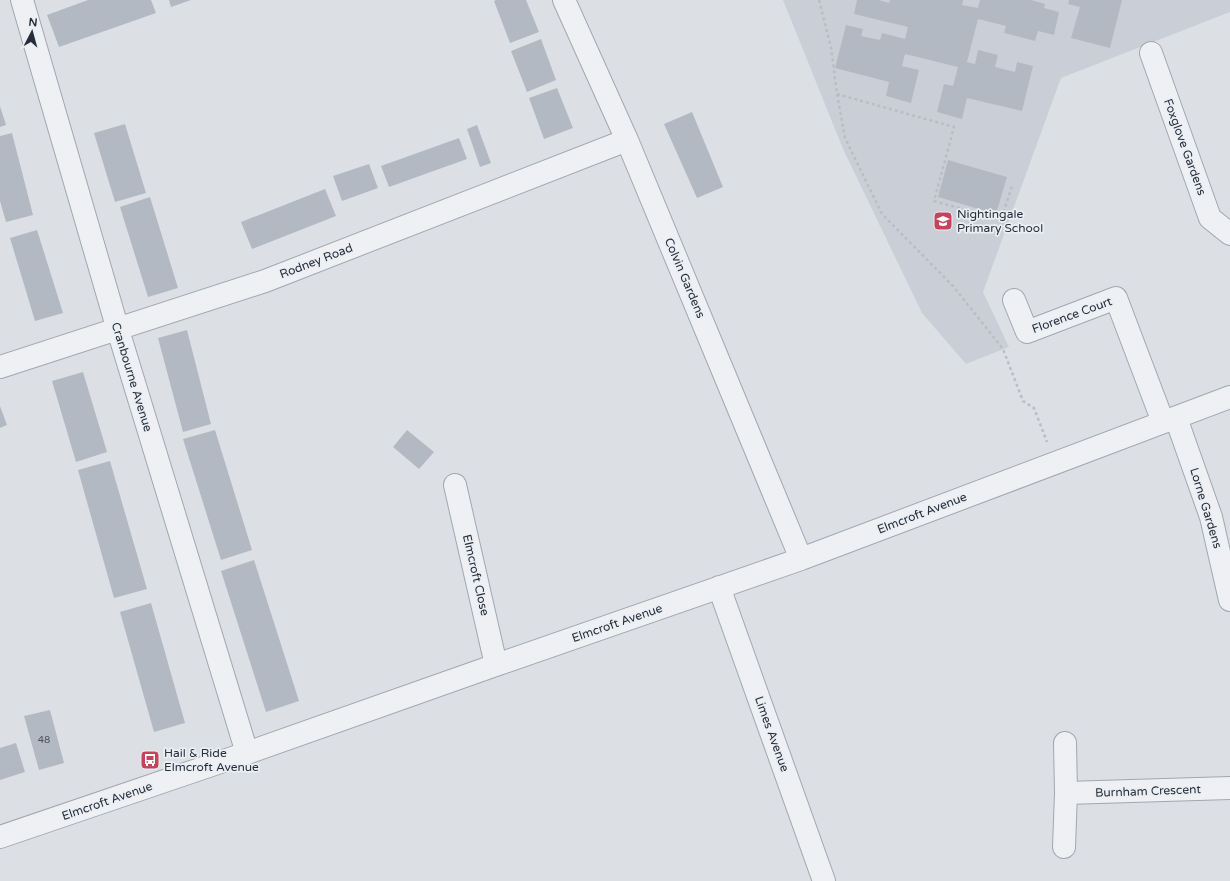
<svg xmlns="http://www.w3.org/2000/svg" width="1230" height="881" viewBox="0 0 1230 881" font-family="'Varela Round',sans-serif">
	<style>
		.built { fill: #cacfd7 }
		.building { fill: #b3b9c2 }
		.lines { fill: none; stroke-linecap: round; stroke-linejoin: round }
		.minor-casing { stroke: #a2a7af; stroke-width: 24 }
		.path { stroke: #babec4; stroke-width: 2.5; stroke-dasharray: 3 3; stroke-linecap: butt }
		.minor { stroke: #eef0f4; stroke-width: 22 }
		.labels { text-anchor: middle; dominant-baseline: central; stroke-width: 3.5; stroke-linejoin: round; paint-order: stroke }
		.number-label { font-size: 10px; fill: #49515d }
		.street-label { font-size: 12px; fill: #262e3b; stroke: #ebeff3 }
		.poi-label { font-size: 12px; fill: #262e3b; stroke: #ebeff3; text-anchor: start }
	</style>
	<rect width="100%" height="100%" fill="#dce0e5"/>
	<path class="built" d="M 783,0 L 1230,0 L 1230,12 L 1061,78 L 983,292 L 1009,347 L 966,364 L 922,313 L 843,149 Z"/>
	<path class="building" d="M 88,0 L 151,0 L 156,13 L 59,47 L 47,15 Z
		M 169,0 L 191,0 L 171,7 Z
		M 496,0 L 526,0 L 539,32 L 510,43 L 494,1 Z
		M 857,0 L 879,0 L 889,3 L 890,0 L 963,0 L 962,5 L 978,8 L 980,0 L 1031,0 L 1045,4 L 1044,8 L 1059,12 L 1054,35 L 1038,31 L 1035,41 L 1004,33 L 1006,26 L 978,19 L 967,62 L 975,64 L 978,50 L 998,55 L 995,67 L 1015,72 L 1017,62 L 1033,66 L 1022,111 L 967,98 L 962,119 L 937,112 L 944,84 L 953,86 L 958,67 L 905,54 L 902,66 L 919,70 L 911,103 L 886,96 L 889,82 L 835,68 L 846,25 L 863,29 L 861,36 L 880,40 L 882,33 L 905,39 L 908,27 L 854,14 Z
		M 1069,0 L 1122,0 L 1110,48 L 1071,38 L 1080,7 L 1068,4 Z
		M 541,39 L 556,80 L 527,92 L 511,51 Z
		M 557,88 L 573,128 L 544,139 L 529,98 Z
		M 0,106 L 6,125 L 0,127 Z
		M 692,112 L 723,187 L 697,198 L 664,124 Z
		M 125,124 L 146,193 L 115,202 L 94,133 Z
		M 477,125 L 491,163 L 480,167 L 467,129 Z
		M 12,133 L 33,215 L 6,222 L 0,201 L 0,136 Z
		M 459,138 L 467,159 L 389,187 L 381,166 Z
		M 948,160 L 1007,177 L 996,214 L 938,197 Z
		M 369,164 L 378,188 L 342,201 L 333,176 Z
		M 325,189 L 336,216 L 252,249 L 241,222 Z
		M 150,197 L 178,288 L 148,297 L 120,207 Z
		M 37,230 L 63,313 L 35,321 L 10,238 Z
		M 187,330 L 211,424 L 183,432 L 158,338 Z
		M 83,372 L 107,452 L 76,462 L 52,381 Z
		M 0,406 L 7,425 L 0,428 Z
		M 215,430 L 252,550 L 221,560 L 183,439 Z
		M 407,430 L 434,452 L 419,469 L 393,447 Z
		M 110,461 L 147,589 L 114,598 L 78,470 Z
		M 254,560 L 299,701 L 266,712 L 221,571 Z
		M 151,603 L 185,723 L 154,732 L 120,612 Z
		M 50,710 L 64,763 L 39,770 L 24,716 Z
		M 16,743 L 25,772 L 0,780 L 0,748 Z"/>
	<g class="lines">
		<g class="minor-casing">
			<path id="minor" d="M 22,0 L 118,330 L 247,753
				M 564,0 L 627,140 L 801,559
				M 1151,53 L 1210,218 L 1230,234
				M 1014,300 L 1027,332 L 1116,298 L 1163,422
				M 0,367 L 265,281 L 627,140
				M 1176,418 L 1211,517 L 1230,600
				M 455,485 L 496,665
				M 719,587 L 824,881
				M 1066,793 L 1230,788
				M 0,837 L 247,753 L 496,665 L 801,559 L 1230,397
				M 1064,847 L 1066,793 L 1065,743"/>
		</g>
		<path class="path" d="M 819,0 L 831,47 L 837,94 L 845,138 L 882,214 L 953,286 L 1003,349 L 1023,401 L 1034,408 L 1047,442
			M 837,94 L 954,127 L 934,201 L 1001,220 L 1012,186"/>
		<use href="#minor" class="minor"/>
	</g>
	<defs>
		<g id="school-square" transform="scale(1)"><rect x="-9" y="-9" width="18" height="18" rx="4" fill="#c6445b" stroke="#ebeff3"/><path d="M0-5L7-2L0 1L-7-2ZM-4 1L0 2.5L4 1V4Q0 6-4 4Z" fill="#fff"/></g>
		<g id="bus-square" transform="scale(1)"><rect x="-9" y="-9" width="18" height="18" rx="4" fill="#c6445b" stroke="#ebeff3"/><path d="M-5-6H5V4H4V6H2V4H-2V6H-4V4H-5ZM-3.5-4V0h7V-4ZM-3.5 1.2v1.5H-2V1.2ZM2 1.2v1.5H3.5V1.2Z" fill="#fff"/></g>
	</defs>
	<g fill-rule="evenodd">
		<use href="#school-square" x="943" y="221"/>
		<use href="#bus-square" x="150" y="760"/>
	</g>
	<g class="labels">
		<g class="number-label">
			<text x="44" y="740">48</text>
		</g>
		<g class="street-label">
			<text transform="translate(1185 147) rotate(70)">Foxglove Gardens</text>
			<text transform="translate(316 261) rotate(-21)">Rodney Road</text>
			<text transform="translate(685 278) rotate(67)">Colvin Gardens</text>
			<text transform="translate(1072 315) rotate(-20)">Florence Court</text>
			<text transform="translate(132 377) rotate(73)">Cranbourne Avenue</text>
			<text transform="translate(1206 508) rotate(73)">Lorne Gardens</text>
			<text transform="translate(922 513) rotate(-21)">Elmcroft Avenue</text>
			<text transform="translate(476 575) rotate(77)">Elmcroft Close</text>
			<text transform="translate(617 623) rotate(-19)">Elmcroft Avenue</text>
			<text transform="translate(772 734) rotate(70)">Limes Avenue</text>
			<text transform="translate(1148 791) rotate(-2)">Burnham Crescent</text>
			<text transform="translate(107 801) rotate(-19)">Elmcroft Avenue</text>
		</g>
		<g class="poi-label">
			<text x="957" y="214">Nightingale<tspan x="957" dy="14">Primary School</tspan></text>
			<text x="164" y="753">Hail &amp; Ride<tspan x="164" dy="14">Elmcroft Avenue</tspan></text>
		</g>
	</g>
	<g transform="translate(32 32) rotate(6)" stroke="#ebeff3" stroke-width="3" paint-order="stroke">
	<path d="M0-3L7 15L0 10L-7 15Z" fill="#262e3b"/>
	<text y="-6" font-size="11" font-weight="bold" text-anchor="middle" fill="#262e3b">N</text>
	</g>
</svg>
